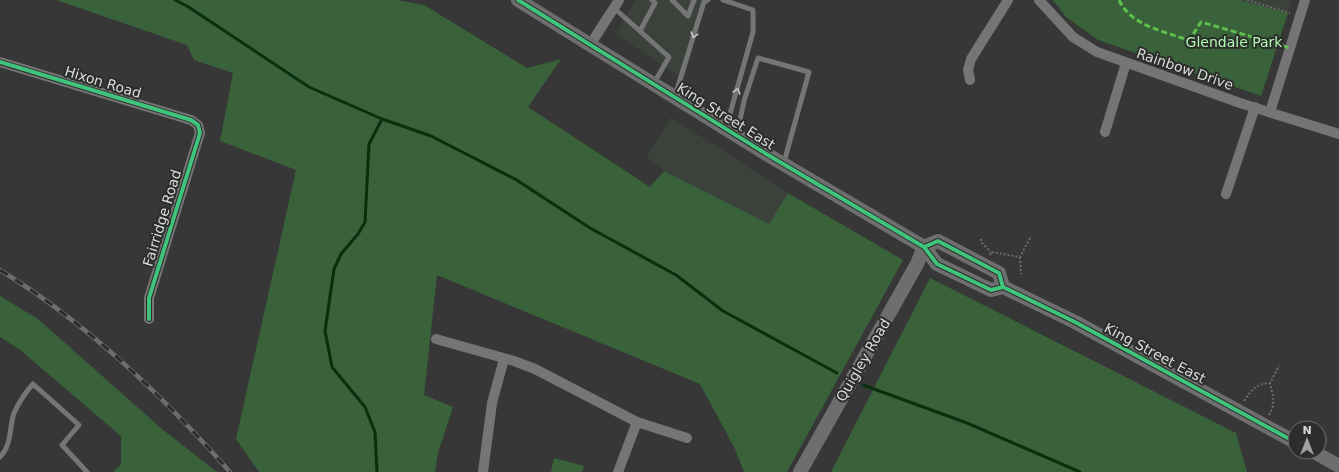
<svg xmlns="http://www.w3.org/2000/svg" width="1339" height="472" viewBox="0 0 1339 472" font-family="'DejaVu Sans',sans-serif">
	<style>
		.built { fill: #3b423b }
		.green { fill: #39623a }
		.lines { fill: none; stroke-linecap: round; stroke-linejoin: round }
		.stream { stroke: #09300e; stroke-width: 3 }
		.path { stroke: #6d6d6d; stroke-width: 2; stroke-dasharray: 2 2; stroke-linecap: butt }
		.lane { stroke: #757575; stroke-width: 5 }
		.street { stroke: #757575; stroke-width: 10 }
		.secondary { stroke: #6d6e6d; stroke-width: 14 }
		.rail-casing { stroke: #6c6d6c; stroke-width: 4.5 }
		.rail { stroke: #2b2e2b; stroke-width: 3; stroke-dasharray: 9; stroke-linecap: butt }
		.quiet { stroke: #5fbe4e; stroke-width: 3; stroke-dasharray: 6 3; stroke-linecap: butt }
		.cycleway-casing { stroke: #2b2e2b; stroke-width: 6 }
		.cycleway { stroke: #40c37c; stroke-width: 4 }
		.oneway { stroke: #c5c7c5 }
		.labels { text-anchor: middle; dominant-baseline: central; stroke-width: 4; stroke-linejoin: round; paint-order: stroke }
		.park-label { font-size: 14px; fill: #aefbb0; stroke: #2b2e2b }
		.street-label { font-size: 14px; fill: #d9dbd9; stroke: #2b2e2b }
	</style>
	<rect width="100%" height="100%" fill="#363736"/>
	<path class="built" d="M 636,0 L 704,0 L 681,78 L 615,34 Z
		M 1240,0 L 1292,0 L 1288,13 Z
		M 671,117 L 788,193 L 769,225 L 664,171 L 646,157 Z"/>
	<path class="green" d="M 56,0 L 397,0 L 424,5 L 527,68 L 561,59 L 528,107 L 650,187 L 664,171 L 769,224 L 788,193 L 903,260 L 787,472 L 744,472 L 735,449 L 700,384 L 437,275 L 424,395 L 453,407 L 438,453 L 435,472 L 259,472 L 236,439 L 296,170 L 220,141 L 233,73 L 194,60 L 187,45 Z
		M 1053,0 L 1240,0 L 1288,13 L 1261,96 L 1098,40 L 1066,17 Z
		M 930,278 L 1236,433 L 1247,472 L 831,472 Z
		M 0,296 L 38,319 L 162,429 L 217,472 L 113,472 L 121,464 L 121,436 L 19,349 L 0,337 Z
		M 554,458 L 584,466 L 582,472 L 551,472 Z"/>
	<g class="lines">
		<path class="stream" d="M 175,0 L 187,6 L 309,87 L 382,119 L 431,136 L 515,179 L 590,228 L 676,275 L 723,311 L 837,373
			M 863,385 L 967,423 L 1080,472
			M 377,472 L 375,432 L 365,407 L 332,367 L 325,331 L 334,269 L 341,254 L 358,234 L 365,222 L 369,144 L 382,119"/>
		<path class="path" d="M 1247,0 L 1290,13
			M 981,239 L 981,242 L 991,252
			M 990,255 L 991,252 L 1020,257 L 1030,238
			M 1020,257 L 1021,274
			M 1244,401 C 1252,389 1256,384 1270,383 L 1279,366
			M 1269,415 C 1276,404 1273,396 1270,383"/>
		<path class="lane" d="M 672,0 L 688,16 L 694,0
			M 723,0 L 753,10 L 753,32 L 726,128
			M 614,8 L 669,57 L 654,83
			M 640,31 L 655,3 L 652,0
			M 675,96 L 704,2 L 708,0
			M 737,134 L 744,101 L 758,58 L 809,72 L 784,162
			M 0,457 C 12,445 9,428 14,413 C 19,402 25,393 33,384 L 79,425 L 62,445 L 87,472"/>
		<path class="street" d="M 1039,0 L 1073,37 L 1097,52 L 1240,103 L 1339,134
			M 590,45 L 619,0
			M 0,62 L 191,120 L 198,125 L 200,133 L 149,298 L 149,319
			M 970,80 L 968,70 L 971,59 L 1008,0
			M 1270,112 L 1305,0
			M 1105,132 L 1126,63
			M 1226,194 L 1255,107
			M 436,339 L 514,361 L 535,369 L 637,422 L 687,438
			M 483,472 L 492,403 L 504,359
			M 618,472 L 637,422"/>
		<path class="secondary" d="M 518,0 L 768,155 L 924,247 L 937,264 L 991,290 L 1003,287 L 1075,322 L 1295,442
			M 924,247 L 938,241 L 999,273 L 1003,287
			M 1314,452 L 1339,466
			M 800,472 L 917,264 L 924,247"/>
		<g class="rail-casing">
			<path id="rail" d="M 0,270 C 88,324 162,395 230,472"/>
		</g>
		<use href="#rail" class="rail"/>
		<path class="quiet" d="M 1119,0 C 1130,24 1159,30 1182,38 L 1190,39 L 1201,22 L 1290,48"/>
		<g class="cycleway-casing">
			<path id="cycleway" d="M 518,0 L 768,155 L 924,247 L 937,264 L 991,290 L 1003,287 L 1075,322 L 1295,442
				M 0,62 L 191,120 L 198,125 L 200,133 L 149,298 L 149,319
				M 924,247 L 938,241 L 999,273 L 1003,287"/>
		</g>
		<use href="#cycleway" class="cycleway"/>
	</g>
	<defs><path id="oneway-chevron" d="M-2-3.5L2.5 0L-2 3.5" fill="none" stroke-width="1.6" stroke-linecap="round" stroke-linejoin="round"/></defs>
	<g class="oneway">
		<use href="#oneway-chevron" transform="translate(694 35) rotate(107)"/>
		<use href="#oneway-chevron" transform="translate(737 91) rotate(-74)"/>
	</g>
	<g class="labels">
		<g class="park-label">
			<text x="1234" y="42">Glendale Park</text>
		</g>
		<g class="street-label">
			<text transform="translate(1185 69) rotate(19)">Rainbow Drive</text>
			<text transform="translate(103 82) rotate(17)">Hixon Road</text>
			<text transform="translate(726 116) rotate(32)">King Street East</text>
			<text transform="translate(162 218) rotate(-73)">Fairridge Road</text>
			<text transform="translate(1155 353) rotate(28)">King Street East</text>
			<text transform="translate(863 360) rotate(-60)">Quigley Road</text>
		</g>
	</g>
	<g transform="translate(1307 440)"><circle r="19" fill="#2b2e2b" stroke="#717371"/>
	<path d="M0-3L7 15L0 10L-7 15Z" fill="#a0a2a0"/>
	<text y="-6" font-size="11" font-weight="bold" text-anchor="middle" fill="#d9dbd9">N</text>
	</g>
</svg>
